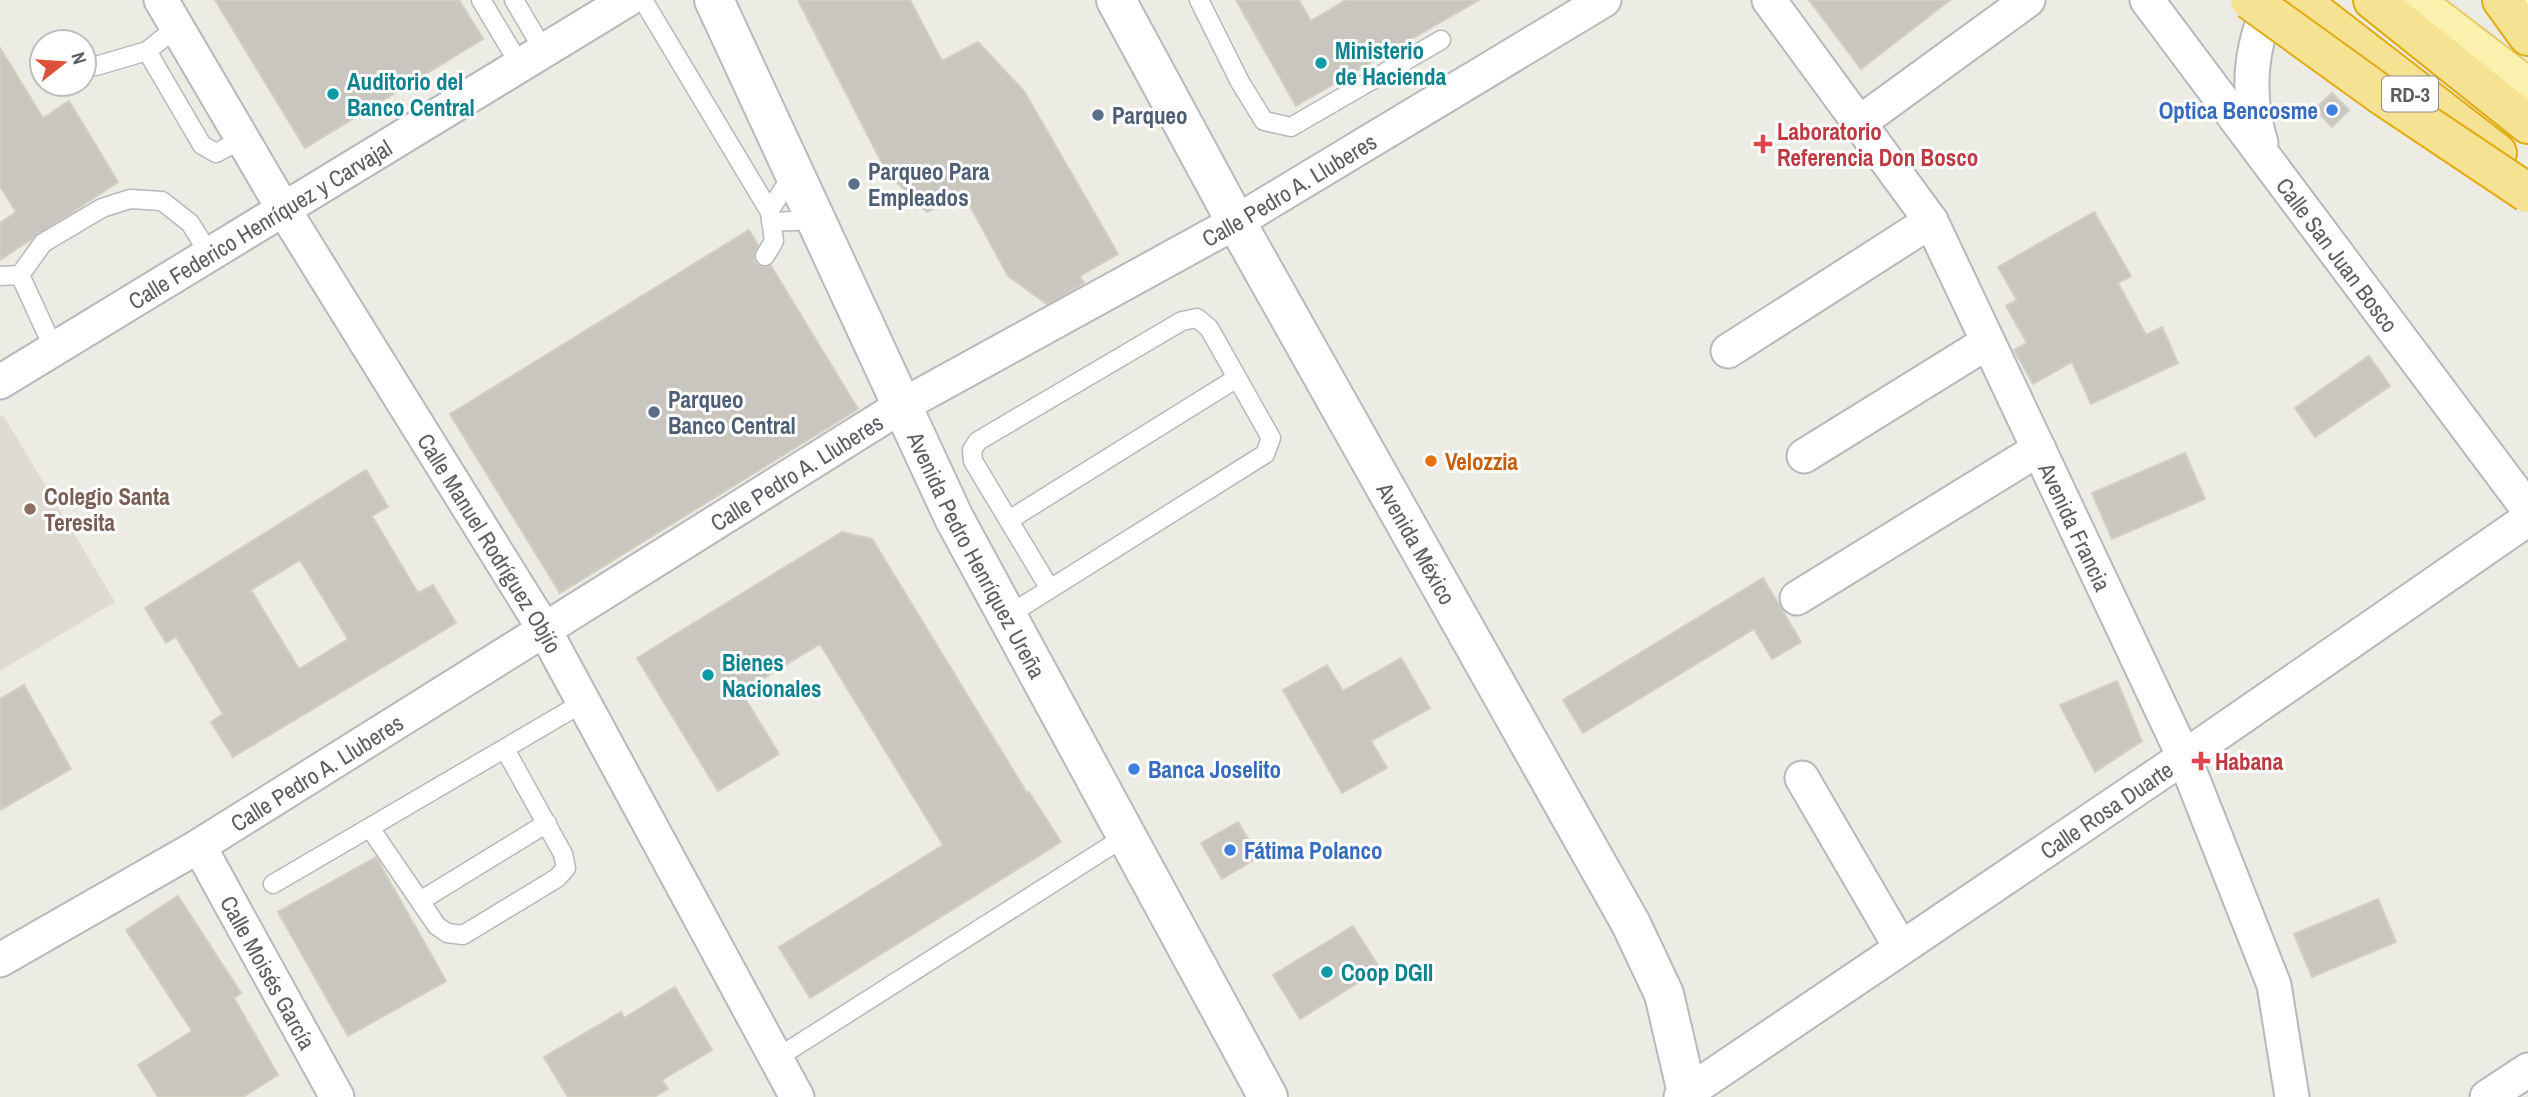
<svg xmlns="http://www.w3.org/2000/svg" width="2528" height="1097" viewBox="0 0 2528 1097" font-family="'Archivo Narrow',sans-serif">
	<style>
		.education { fill: #dddbd2 }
		.building { fill: #c9c6c0; stroke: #d1cec2; stroke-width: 2; fill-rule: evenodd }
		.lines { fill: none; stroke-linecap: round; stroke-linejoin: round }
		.lane-casing { stroke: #b6b8bd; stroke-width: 21 }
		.street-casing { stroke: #b6b8bd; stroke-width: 37 }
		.secondary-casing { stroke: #b7b9bf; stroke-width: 42 }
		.primary-casing { stroke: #e7ca63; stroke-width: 42 }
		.highway-casing { stroke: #e0ac10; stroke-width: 42 }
		.lane { stroke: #fff; stroke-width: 18 }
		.street { stroke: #fff; stroke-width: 33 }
		.secondary { stroke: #fff; stroke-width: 38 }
		.primary { stroke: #f9f1ad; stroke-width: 38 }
		.highway { stroke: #f5e292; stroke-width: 38 }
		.highway-bridge-casing { stroke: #e0ac10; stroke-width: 42; stroke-linecap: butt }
		.highway-bridge { stroke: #f5e292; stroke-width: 38 }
		.culture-dot { fill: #0f9aa8; stroke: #fff; stroke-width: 2.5 }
		.shop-dot { fill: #3f7fe0; stroke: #fff; stroke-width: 2.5 }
		.service-dot { fill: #5c6f8a; stroke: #fff; stroke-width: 2.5 }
		.health-dot { fill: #e0444e; stroke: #fff; stroke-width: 2.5 }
		.food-dot { fill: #e8710a; stroke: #fff; stroke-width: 2.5 }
		.education-dot { fill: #8d6e63; stroke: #fff; stroke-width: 2.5 }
		.labels { text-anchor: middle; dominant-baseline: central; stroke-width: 6; stroke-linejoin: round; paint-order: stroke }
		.shield { fill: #fff; stroke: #8d8e92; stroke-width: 2 }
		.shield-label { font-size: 21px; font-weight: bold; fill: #5c5e63 }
		.culture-label { font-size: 23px; font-weight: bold; fill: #0d838f; stroke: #fff; text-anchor: start }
		.shop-label { font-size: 23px; font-weight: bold; fill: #366cbe; stroke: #fff; text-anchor: start }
		.service-label { font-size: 23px; font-weight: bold; fill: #4e5e75; stroke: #fff; text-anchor: start }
		.health-label { font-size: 23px; font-weight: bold; fill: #be3a42; stroke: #fff; text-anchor: start }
		.street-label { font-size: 23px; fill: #5c5e63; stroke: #fff }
		.food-label { font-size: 23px; font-weight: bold; fill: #c56008; stroke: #fff; text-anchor: start }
		.education-label { font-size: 23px; font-weight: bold; fill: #785e54; stroke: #fff; text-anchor: start }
	</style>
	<rect width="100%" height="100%" fill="#edece4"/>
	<path class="education" d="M 3,415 L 115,602 L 0,671 L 0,417 Z"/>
	<path class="building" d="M 215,0 L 459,0 L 483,39 L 305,148 Z
		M 798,0 L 910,0 L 942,61 L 978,42 L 1024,91 L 1118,254 L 1080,276 L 1084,283 L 1047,304 L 1008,276 L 963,193 L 927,212 L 887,173 Z
		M 1236,0 L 1299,0 L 1311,21 L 1346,0 L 1479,0 L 1296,106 Z
		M 1809,0 L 1950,0 L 1861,69 Z
		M 0,48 L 43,118 L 69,101 L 118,182 L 0,260 L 0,223 L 16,212 L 0,186 Z
		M 2332,93 L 2349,110 L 2332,127 L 2315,109 Z
		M 2094,212 L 2131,276 L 2118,283 L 2146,335 L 2162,327 L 2178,363 L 2091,404 L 2072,362 L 2033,384 L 2014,350 L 2027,343 L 2006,306 L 2017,300 L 1998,267 Z
		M 749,230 L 758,245 L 754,255 L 755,262 L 764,267 L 771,266 L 858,409 L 560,593 L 450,414 Z
		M 2369,356 L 2390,386 L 2315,437 L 2295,408 Z
		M 2185,453 L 2205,499 L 2112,539 L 2092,493 Z
		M 366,470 L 388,507 L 372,516 L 418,593 L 433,585 L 456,623 L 233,757 L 211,722 L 223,714 L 176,637 L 166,643 L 145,608 ZM 300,560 L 348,639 L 299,669 L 251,590 Z
		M 842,532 L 872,539 L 1027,793 L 1029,792 L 1061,842 L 810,998 L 779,947 L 943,845 L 820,644 L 741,692 L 779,754 L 718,791 L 637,658 Z
		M 1763,578 L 1801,642 L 1772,659 L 1754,629 L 1583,733 L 1563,700 Z
		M 1401,658 L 1430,708 L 1371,741 L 1387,768 L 1342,793 L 1283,690 L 1327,665 L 1343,691 Z
		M 2117,681 L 2142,741 L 2095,772 L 2060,705 Z
		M 24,685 L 71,769 L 0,810 L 0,699 Z
		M 1238,822 L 1259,857 L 1222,879 L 1201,843 Z
		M 376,857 L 446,981 L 348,1036 L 278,912 Z
		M 178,896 L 241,993 L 234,998 L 278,1075 L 243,1097 L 158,1097 L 138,1065 L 192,1031 L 126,930 Z
		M 2378,899 L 2396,942 L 2312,977 L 2294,934 Z
		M 1353,926 L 1380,969 L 1300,1019 L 1273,975 Z
		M 675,987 L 712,1050 L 662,1080 L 668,1089 L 654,1097 L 568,1097 L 544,1057 L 621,1012 L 624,1018 Z"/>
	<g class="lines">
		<g class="lane-casing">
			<path id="lane" d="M 481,0 L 520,65
				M 514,0 L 544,51
				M 643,0 L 770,212 L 774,241 L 765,256
				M 1199,0 L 1240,82 L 1264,121 L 1291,127 L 1441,40
				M 177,27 L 147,51 L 202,145 L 216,153 L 243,139
				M 96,66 L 147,51
				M 769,211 L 794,173
				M 771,222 L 816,220
				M 0,276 L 20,275
				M 54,349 L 20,275 L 43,243 L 102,208 L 130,199 L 162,201 L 190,223 L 210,255
				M 1009,520 L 1237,378
				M 1007,616 L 1265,454 L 1271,438 L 1209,328 L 1197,318 L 1182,321 L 978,441 L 972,450 L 973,461 L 1050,589
				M 370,828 L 437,926 L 447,933 L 463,935 L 557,878 L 566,868 L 563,854 L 505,749
				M 273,884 L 584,702
				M 420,901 L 547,823
				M 777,1058 L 1126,836"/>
		</g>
		<g class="street-casing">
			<g id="street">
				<path id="s1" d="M 161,0 L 284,210 L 544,629 L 797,1097"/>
				<path id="s2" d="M 1769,0 L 1931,221 L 2184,757 L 2274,985 L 2292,1097"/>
				<path id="s3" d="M 2147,0 L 2528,509"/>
				<path d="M 2526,0 L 2528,3"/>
				<path d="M 1859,123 L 2028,0"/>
				<path d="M 2261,143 C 2246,95 2250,46 2272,0"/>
				<path d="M 1728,351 L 1931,221"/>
				<path id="s4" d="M 0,382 L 627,0"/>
				<path d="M 1804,456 L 1988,342"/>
				<path d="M 1797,598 L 2039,449"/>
				<path d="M 1802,778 L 1901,948"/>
				<path id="s5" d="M 199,846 L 337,1097"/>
				<path id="s6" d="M 0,960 L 199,846 L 903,405 L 1236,222 L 1604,0"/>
				<path id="s7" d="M 1681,1097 L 2184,757 L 2528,519"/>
				<path d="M 2487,1097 L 2528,1070"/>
			</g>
		</g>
		<g class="secondary-casing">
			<g id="secondary">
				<path id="s8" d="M 714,0 L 954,518 L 1268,1097"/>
				<path id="s9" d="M 1116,0 L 1236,222 L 1631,924 L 1664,994 L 1688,1097"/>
			</g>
		</g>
		<g class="primary-casing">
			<path id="primary" d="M 2413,0 L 2528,88"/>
		</g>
		<g class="highway-casing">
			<path id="highway" d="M 2299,0 L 2497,153
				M 2373,0 L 2528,124
				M 2502,0 L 2528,36"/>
		</g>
		<use href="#lane" class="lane"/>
		<use href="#street" class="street"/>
		<use href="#secondary" class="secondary"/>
		<use href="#primary" class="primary"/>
		<use href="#highway" class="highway"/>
		<g class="highway-bridge-casing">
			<path id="highway-bridge" d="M 2250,0 L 2383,96 L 2528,193"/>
		</g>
		<use href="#highway-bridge" class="highway-bridge"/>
	</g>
	<g class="culture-dot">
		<circle cx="1321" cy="63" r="7"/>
		<circle cx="333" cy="94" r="7"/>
		<circle cx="708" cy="675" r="7"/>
		<circle cx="1327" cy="972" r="7"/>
	</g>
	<g class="shop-dot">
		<circle cx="2332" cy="110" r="7"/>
		<circle cx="1134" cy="769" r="7"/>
		<circle cx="1230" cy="850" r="7"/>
	</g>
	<g class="service-dot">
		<circle cx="1098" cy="115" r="7"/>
		<circle cx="854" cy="184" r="7"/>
		<circle cx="654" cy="412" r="7"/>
	</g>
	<g class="health-dot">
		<path d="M1759.5 133.5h7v7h7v7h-7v7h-7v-7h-7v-7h7z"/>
		<path d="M2197.5 750.5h7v7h7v7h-7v7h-7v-7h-7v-7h7z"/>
	</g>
	<circle class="food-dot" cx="1431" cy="461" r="7"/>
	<circle class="education-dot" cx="30" cy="509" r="7"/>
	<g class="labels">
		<rect class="shield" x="2382" y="76.5" width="56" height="35" rx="5"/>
		<g class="shield-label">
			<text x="2410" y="94">RD-3</text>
		</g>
		<g class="culture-label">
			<text x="1335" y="50">Ministerio<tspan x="1335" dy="26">de Hacienda</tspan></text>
			<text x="347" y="81">Auditorio del<tspan x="347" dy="26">Banco Central</tspan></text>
			<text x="722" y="662">Bienes<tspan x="722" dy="26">Nacionales</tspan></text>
			<text x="1341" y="972">Coop DGII</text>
		</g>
		<g class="shop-label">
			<text x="2318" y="110" text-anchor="end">Optica Bencosme</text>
			<text x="1148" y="769">Banca Joselito</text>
			<text x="1244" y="850">Fátima Polanco</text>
		</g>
		<g class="service-label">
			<text x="1112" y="115">Parqueo</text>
			<text x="868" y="171">Parqueo Para<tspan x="868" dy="26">Empleados</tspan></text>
			<text x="668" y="399">Parqueo<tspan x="668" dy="26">Banco Central</tspan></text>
		</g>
		<g class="health-label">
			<text x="1777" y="131">Laboratorio<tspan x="1777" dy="26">Referencia Don Bosco</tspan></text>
			<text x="2215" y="761">Habana</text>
		</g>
		<g class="street-label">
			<text stroke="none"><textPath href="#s6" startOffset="1502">Calle Pedro A. Lluberes</textPath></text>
			<text stroke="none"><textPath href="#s4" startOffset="304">Calle Federico Henríquez y Carvajal</textPath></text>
			<text stroke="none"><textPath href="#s3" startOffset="318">Calle San Juan Bosco</textPath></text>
			<text stroke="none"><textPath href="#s6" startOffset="934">Calle Pedro A. Lluberes</textPath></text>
			<text stroke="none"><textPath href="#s2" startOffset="612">Avenida Francia</textPath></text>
			<text stroke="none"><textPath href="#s1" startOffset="635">Calle Manuel Rodríguez Objío</textPath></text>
			<text stroke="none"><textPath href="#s9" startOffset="621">Avenida México</textPath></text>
			<text stroke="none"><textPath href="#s8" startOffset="614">Avenida Pedro Henríquez Ureña</textPath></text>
			<text stroke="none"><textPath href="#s6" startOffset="368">Calle Pedro A. Lluberes</textPath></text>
			<text stroke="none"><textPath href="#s7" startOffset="513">Calle Rosa Duarte</textPath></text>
			<text stroke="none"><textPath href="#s5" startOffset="144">Calle Moisés García</textPath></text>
		</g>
		<g class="food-label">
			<text x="1445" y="461">Velozzia</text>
		</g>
		<g class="education-label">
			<text x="44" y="496">Colegio Santa<tspan x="44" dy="26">Teresita</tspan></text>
		</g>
	</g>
	<g transform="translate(63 63) rotate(73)"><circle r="33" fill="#ffffff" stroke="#bebfc1" stroke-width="2"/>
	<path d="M0-5L12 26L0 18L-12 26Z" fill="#dd513a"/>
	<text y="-10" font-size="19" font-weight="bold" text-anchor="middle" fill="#5c5e63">N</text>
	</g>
</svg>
